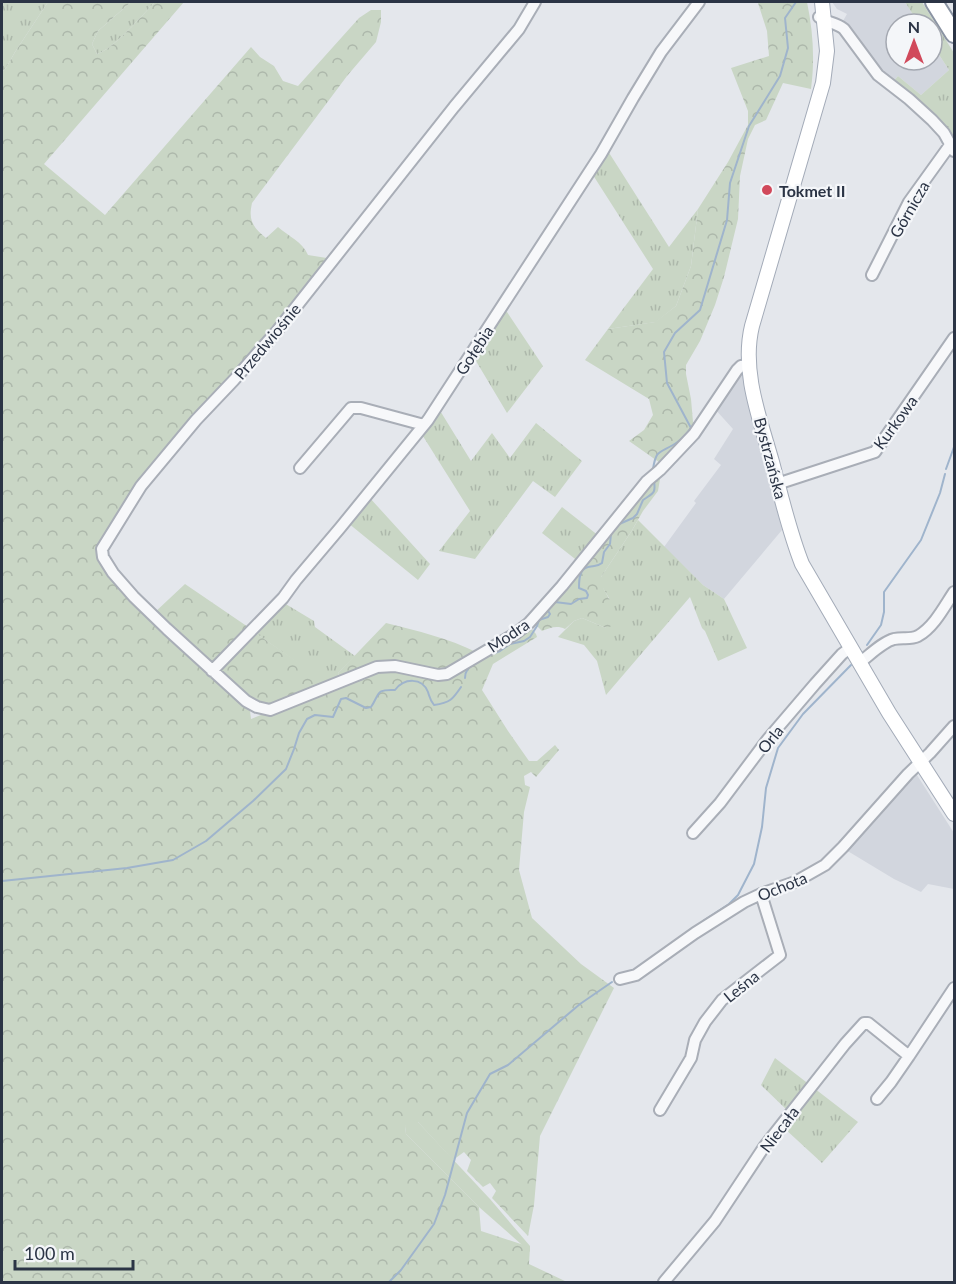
<svg xmlns="http://www.w3.org/2000/svg" width="956" height="1284" viewBox="0 0 956 1284" font-family="Lato,sans-serif">
	<style>
		.built { fill: #d2d6de }
		.grass { fill: url(#grass-tufts) }
		.forest { fill: url(#forest-crowns) }
		.garden { fill: #c9d6c5 }
		.lines { fill: none; stroke-linecap: round; stroke-linejoin: round }
		.stream { stroke: #9fb4cc; stroke-width: 2 }
		.minor-casing { stroke: #a9aeb7; stroke-width: 14 }
		.major-casing { stroke: #a3abb8; stroke-width: 16 }
		.highway-casing { stroke: #8b94a3; stroke-width: 20 }
		.minor { stroke: #f7f8fa; stroke-width: 10 }
		.major { stroke: #fff; stroke-width: 14 }
		.highway { stroke: #fff; stroke-width: 16 }
		.poi-dot { fill: #d1495b; stroke: #f4f6f9; stroke-width: 2 }
		.labels { text-anchor: middle; dominant-baseline: central; stroke-width: 4.5; stroke-linejoin: round; paint-order: stroke }
		.poi-label { font-size: 16px; font-weight: bold; fill: #2b3445; stroke: #f4f6f9; text-anchor: start }
		.street-label { font-size: 16px; fill: #2b3445; stroke: #f4f6f9 }
	</style>
	<defs>
		<pattern id="grass-tufts" width="24" height="20" patternUnits="userSpaceOnUse" patternTransform="scale(1.5)"><rect width="24" height="20" fill="#c9d6c5"/><path d="M3 7l-1-3M5 7V3M7 7l1-3M15 17l-1-3M17 17v-4M19 17l1-3" fill="none" stroke="#adb8ab"/></pattern>
		<pattern id="forest-crowns" width="20" height="18" patternUnits="userSpaceOnUse" patternTransform="scale(1.5)"><rect width="20" height="18" fill="#c9d6c5"/><path d="M2 6a3 3 0 1 1 6 0M12 15a3 3 0 1 1 6 0" fill="none" stroke="#adb8ab"/></pattern>
	</defs>
	<rect width="100%" height="100%" fill="#e4e7ec"/>
	<path class="built" d="M 832,2 L 905,2 L 919,24 L 896,24 L 896,60 L 932,60 L 932,44 L 949,70 L 921,95 L 898,76 L 892,83 L 877,69 L 843,21 L 847,14 L 837,9 Z
		M 742,371 L 782,530 L 724,599 L 703,585 L 664,547 L 696,503 L 694,501 L 721,465 L 714,459 L 733,429 L 714,408 Z
		M 915,772 L 954,833 L 954,889 L 928,884 L 921,892 L 894,879 L 846,850 Z"/>
	<path class="grass" d="M 2,2 L 48,2 L 15,52 L 6,68 L 2,72 Z
		M 131,2 L 155,2 C 142,15 114,49 97,54 L 92,44 L 98,31 Z
		M 905,2 L 922,2 L 954,53 L 954,147 L 892,83 L 898,76 L 921,95 L 949,70 L 932,44 L 932,24 L 919,24 Z
		M 606,148 L 669,247 L 698,209 L 691,266 L 676,306 L 656,322 L 608,329 L 653,269 L 591,172 Z
		M 505,311 L 507,312 L 543,366 L 507,413 L 473,356 Z
		M 439,409 L 471,461 L 492,433 L 510,458 L 536,423 L 582,461 L 555,497 L 533,481 L 475,559 L 439,551 L 470,511 L 421,433 Z
		M 369,497 L 430,564 L 418,580 L 348,523 Z
		M 562,507 L 599,536 L 579,562 L 542,533 Z
		M 638,520 L 703,585 L 724,599 L 747,648 L 718,661 L 705,631 L 702,628 L 690,597 L 606,695 L 597,661 L 584,645 L 558,637 L 574,621 L 582,618 L 606,628 L 609,598 L 601,585 L 601,577 L 631,532 Z
		M 284,603 L 314,621 L 315,627 L 355,656 L 338,673 L 340,679 L 328,684 L 254,632 Z
		M 775,1058 L 858,1122 L 822,1163 L 784,1128 L 789,1112 L 761,1085 Z"/>
	<path class="forest" d="M 48,2 L 131,2 L 98,31 L 92,44 L 97,54 C 114,49 142,15 155,2 L 184,2 L 44,164 L 105,215 L 251,47 L 260,57 L 274,66 L 283,81 L 298,86 L 359,18 L 371,10 L 381,10 L 381,22 L 376,42 L 347,76 L 252,203 C 248,221 253,227 266,238 L 278,227 C 288,236 303,242 308,255 L 333,259 L 195,419 L 99,554 L 245,705 L 250,711 L 251,719 L 378,668 L 442,678 L 530,627 L 536,634 L 537,637 L 493,664 L 482,690 L 508,731 L 529,761 L 537,761 L 555,745 L 559,750 L 536,777 L 531,772 L 524,776 L 525,785 L 530,787 L 524,812 L 519,870 L 532,918 L 581,964 L 614,988 L 540,1136 L 534,1205 L 528,1236 L 492,1198 L 496,1191 L 490,1183 L 483,1187 L 467,1171 L 471,1160 L 464,1152 L 453,1160 L 418,1122 L 405,1126 L 406,1134 L 479,1207 L 481,1231 L 530,1247 L 529,1264 L 567,1282 L 2,1282 L 2,72 L 6,68 L 15,52 Z
		M 763,2 L 807,2 C 813,31 815,59 811,89 L 783,83 L 766,120 L 755,125 L 748,139 L 740,176 L 738,219 L 724,277 L 715,305 L 700,341 L 686,365 L 686,374 L 691,399 L 693,422 L 699,424 L 663,465 L 629,441 L 644,430 L 653,415 L 649,399 L 585,360 L 608,329 L 655,322 L 676,306 L 691,266 L 698,209 L 728,162 L 748,125 L 748,111 L 731,68 L 769,56 L 767,31 L 758,3 Z
		M 656,476 L 660,479 L 658,491 L 643,511 L 631,532 L 601,577 C 601,587 606,592 610,601 C 613,607 614,613 615,621 L 610,627 L 606,628 L 582,618 L 574,621 L 565,629 C 557,625 550,628 542,631 L 534,623 Z
		M 185,584 L 251,629 L 213,668 L 153,614 Z
		M 386,623 C 418,631 448,638 478,653 L 450,671 L 395,664 L 340,679 L 338,673 Z
		M 254,632 L 324,680 L 328,684 L 271,707 L 248,700 L 216,671 Z"/>
	<path class="garden" d="M 410,1120 L 418,1122 L 490,1199 L 530,1246 L 530,1252 L 479,1207 L 406,1134 L 405,1126 Z"/>
	<g class="lines">
		<path class="stream" d="M 653,469 C 656,450 659,453 673,445 C 680,441 687,433 691,428 L 667,383 L 664,352 L 675,333 L 700,310 L 727,220 L 730,183 L 749,126 L 780,76 L 788,48 L 785,18 L 796,2
			M 946,469 L 954,447
			M 617,525 L 633,518 L 637,514 L 643,500 C 653,493 656,494 654,481
			M 553,603 L 555,602 L 571,604 L 579,599 L 587,598 L 588,595 L 586,591 L 579,588 C 579,581 579,569 588,567 C 595,565 597,567 602,563 L 604,552 L 610,544 L 611,534
			M 867,645 L 881,625 L 884,612 L 884,592 L 921,540 L 940,493 L 945,474
			M 487,656 L 500,651 L 510,644 L 524,641 L 530,637 L 537,626 L 539,620 L 548,617 L 550,614 L 547,609
			M 465,678 C 465,671 468,668 474,664
			M 2,881 L 127,868 L 173,860 L 206,841 L 253,801 L 286,769 L 294,749 L 299,733 L 307,719 L 315,715 L 333,717 L 341,699 L 346,698 L 366,708 L 371,707 C 380,694 375,689 395,690 C 404,678 422,677 428,692 C 430,698 430,700 434,705 C 450,703 453,699 461,687
			M 703,921 L 729,904 L 738,895 L 754,864 L 762,827 L 766,788 L 778,748 L 803,714 L 851,665
			M 389,1282 L 401,1270 L 434,1224 L 445,1195 L 467,1113 L 490,1074 L 508,1065 L 580,1004 L 612,982"/>
		<g class="minor-casing">
			<path id="minor" d="M 535,2 L 519,29 L 454,107 L 277,331 L 234,380 L 196,420 L 141,486 L 102,549 L 103,557 L 113,573 L 134,597 L 167,629 L 246,701 L 257,707 L 270,710 L 377,667 L 395,666 L 438,675 L 447,674 L 515,634 L 529,623 L 562,586 L 647,481 L 660,470 L 694,434 L 737,370 L 741,366 L 749,365
				M 819,17 C 826,23 836,22 844,29 L 878,75 L 909,99 L 932,120 L 944,133 L 954,151
				M 872,275 L 909,202 L 950,145
				M 300,468 L 351,408 L 361,408 L 424,425
				M 777,484 L 875,452 L 954,338
				M 859,663 C 869,656 882,642 894,639 C 903,637 910,640 918,636 C 934,627 944,607 954,592
				M 212,671 L 283,598 L 296,580 L 340,528 L 428,420 L 601,154 L 633,98 L 661,52 L 699,2
				M 693,833 L 720,803 L 768,739 L 815,684 L 842,654 L 850,648
				M 620,979 L 636,975 L 695,933 L 744,902 L 761,894 L 795,882 L 825,865 L 843,847 L 908,774 L 930,753 L 954,726
				M 877,1099 L 891,1082 L 909,1056
				M 660,1110 L 691,1058 L 695,1040 L 705,1022 L 722,1000 L 780,955 L 761,894
				M 664,1282 L 715,1221 L 764,1147 L 845,1044 L 864,1023 L 868,1023 L 909,1056 L 954,988"/>
		</g>
		<g class="major-casing">
			<path id="major" d="M 822,2 L 827,51 L 823,83 L 752,326 C 741,371 760,419 772,462 C 781,496 789,531 802,564 L 889,713 L 954,814"/>
		</g>
		<g class="highway-casing">
			<path id="highway" d="M 934,2 L 954,34"/>
		</g>
		<use href="#minor" class="minor"/>
		<use href="#major" class="major"/>
		<use href="#highway" class="highway"/>
	</g>
	<circle class="poi-dot" cx="767" cy="190" r="6"/>
	<g class="labels">
		<g class="poi-label">
			<text x="779" y="190">Tokmet II</text>
		</g>
		<g class="street-label">
			<text transform="translate(909 209) rotate(-60)">Górnicza</text>
			<text transform="translate(267 341) rotate(-50)">Przedwiośnie</text>
			<text transform="translate(474 350) rotate(-57)">Gołębia</text>
			<text transform="translate(895 422) rotate(-54)">Kurkowa</text>
			<text transform="translate(771 458) rotate(75)">Bystrzańska</text>
			<text transform="translate(508 635) rotate(-34)">Modra</text>
			<text transform="translate(770 739) rotate(-51)">Orla</text>
			<text transform="translate(782 886) rotate(-22)">Ochota</text>
			<text transform="translate(741 986) rotate(-39)">Leśna</text>
			<text transform="translate(779 1129) rotate(-53)">Niecała</text>
		</g>
	</g>
	<rect width="956" height="1284" fill="none" stroke="#2b3445" stroke-width="6"/>
	<g transform="translate(914 42)"><circle r="28" fill="#f4f6f9" stroke="#a4a8b1" stroke-width="1.5"/>
	<path d="M0-4.5L10 22L0 15L-10 22Z" fill="#d1495b"/>
	<text y="-9" font-size="16" font-weight="bold" text-anchor="middle" fill="#2b3445">N</text>
	</g>
	<path d="M15 1260v9h118v-9" fill="none" stroke="#2b3445" stroke-width="3"/>
	<text x="24" y="1260" font-size="18" fill="#2b3445" stroke="#f4f6f9" stroke-width="4.5" paint-order="stroke">100 m</text>
</svg>
